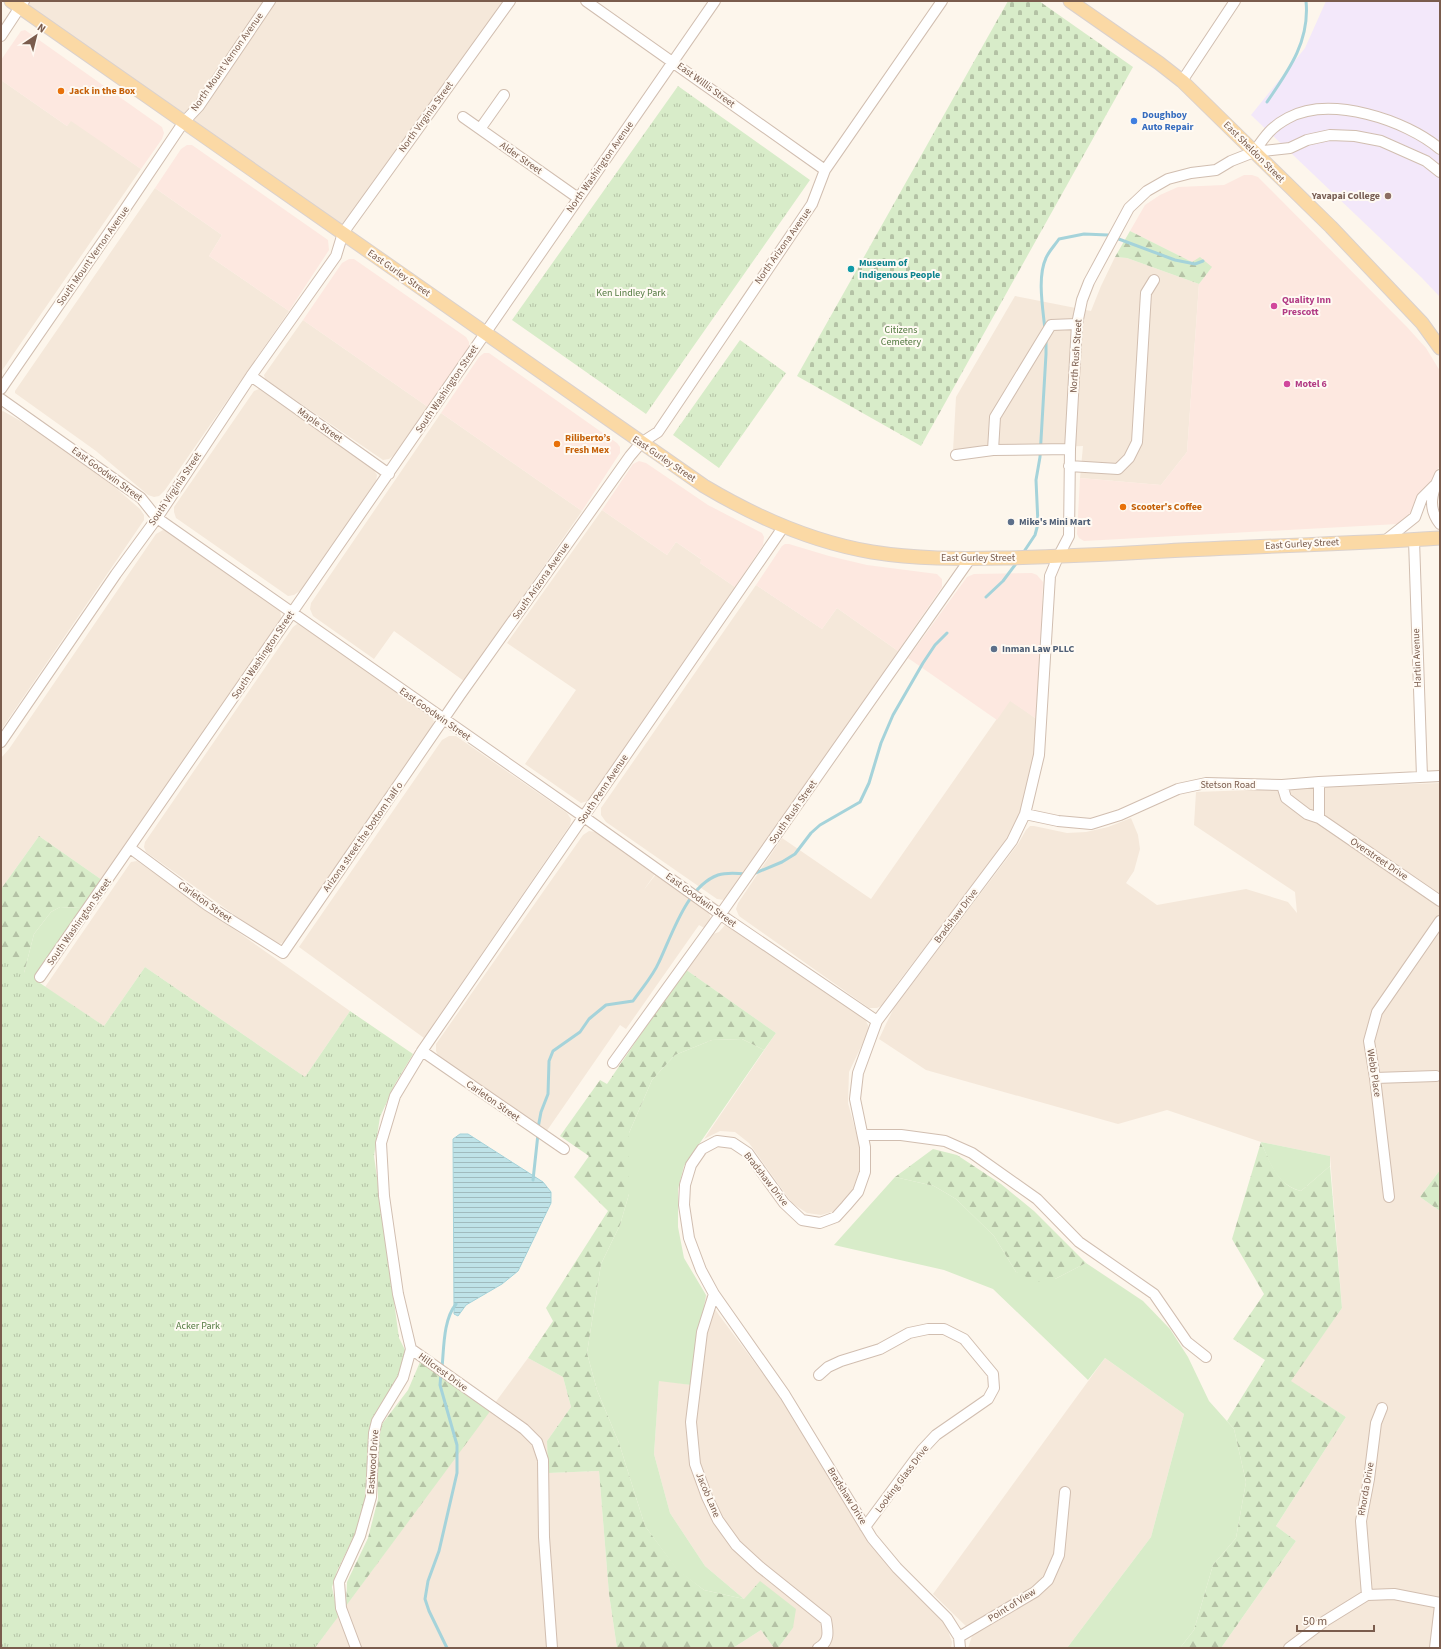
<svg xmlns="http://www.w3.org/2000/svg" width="1441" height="1649" viewBox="0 0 1441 1649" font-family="'Source Sans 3',sans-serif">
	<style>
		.residential { fill: #f5e8da }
		.commercial { fill: #fde8e0 }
		.education { fill: #f3e8fa }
		.grass { fill: #d8ecc9 }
		.forest { fill: url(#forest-firs) }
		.cemetery { fill: url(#cemetery-stones) }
		.park { fill: url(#park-tufts) }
		.water { fill: url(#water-rules); stroke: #a5d3da }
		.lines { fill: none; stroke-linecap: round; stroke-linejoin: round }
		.stream { stroke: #a5d3da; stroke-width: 3 }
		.minor-casing { stroke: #d1beb0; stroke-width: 12 }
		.major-casing { stroke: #dad1cd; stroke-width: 15 }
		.minor { stroke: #fff; stroke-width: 10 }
		.major { stroke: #fbd9a5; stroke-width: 13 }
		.food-dot { fill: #e8710a; stroke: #fffaf3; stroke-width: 1.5 }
		.shop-dot { fill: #3f7fe0; stroke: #fffaf3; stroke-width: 1.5 }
		.education-dot { fill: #8d6e63; stroke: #fffaf3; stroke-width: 1.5 }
		.culture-dot { fill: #0f9aa8; stroke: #fffaf3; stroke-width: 1.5 }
		.hotel-dot { fill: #d1479c; stroke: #fffaf3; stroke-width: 1.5 }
		.service-dot { fill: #5c6f8a; stroke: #fffaf3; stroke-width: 1.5 }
		.labels { text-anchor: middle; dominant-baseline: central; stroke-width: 4; stroke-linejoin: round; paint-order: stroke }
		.street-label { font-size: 10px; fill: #7a5c4d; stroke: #fffaf3 }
		.food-label { font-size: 10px; font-weight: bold; fill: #c56008; stroke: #fffaf3; text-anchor: start }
		.shop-label { font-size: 10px; font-weight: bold; fill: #366cbe; stroke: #fffaf3; text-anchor: start }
		.education-label { font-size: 10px; font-weight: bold; fill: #785e54; stroke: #fffaf3; text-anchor: end }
		.culture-label { font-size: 10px; font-weight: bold; fill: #0d838f; stroke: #fffaf3; text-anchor: start }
		.park-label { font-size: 10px; fill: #537a41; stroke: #fffaf3 }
		.hotel-label { font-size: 10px; font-weight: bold; fill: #b23c85; stroke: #fffaf3; text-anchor: start }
		.service-label { font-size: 10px; font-weight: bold; fill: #4e5e75; stroke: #fffaf3; text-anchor: start }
	</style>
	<defs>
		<pattern id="forest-firs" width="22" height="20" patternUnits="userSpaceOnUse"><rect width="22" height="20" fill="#d8ecc9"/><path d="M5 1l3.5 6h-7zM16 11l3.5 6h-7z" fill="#b4c2a5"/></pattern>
		<pattern id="cemetery-stones" width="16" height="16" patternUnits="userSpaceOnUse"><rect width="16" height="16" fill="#d8ecc9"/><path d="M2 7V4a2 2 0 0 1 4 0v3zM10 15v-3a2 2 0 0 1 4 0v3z" fill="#b4c2a5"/></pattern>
		<pattern id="park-tufts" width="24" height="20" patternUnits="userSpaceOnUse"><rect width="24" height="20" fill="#d8ecc9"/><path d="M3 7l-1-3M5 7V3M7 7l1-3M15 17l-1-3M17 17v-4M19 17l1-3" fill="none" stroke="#b4c2a5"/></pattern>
		<pattern id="water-rules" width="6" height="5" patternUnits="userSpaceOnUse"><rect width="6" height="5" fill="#bfe3e8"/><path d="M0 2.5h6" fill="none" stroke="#a0bbbe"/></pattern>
	</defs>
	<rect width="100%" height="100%" fill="#fdf6ec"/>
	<path class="residential" d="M 24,1 L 505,1 L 343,233 L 20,7 Z
		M 1,80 L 67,126 L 71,120 L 141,169 L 1,372 Z
		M 155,188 L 222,235 L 209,256 L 289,311 L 165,490 L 159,496 L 154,497 L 148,495 L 96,451 L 15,393 L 15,391 Z
		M 1115,257 L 1127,258 L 1199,284 L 1187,452 L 1161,485 L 1080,478 L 1083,446 L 953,451 L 956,397 L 1015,296 L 1091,311 L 1101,286 Z
		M 303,320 L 428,407 L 394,455 L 389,459 L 383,460 L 265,379 L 264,375 Z
		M 259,389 L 373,469 L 377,475 L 376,481 L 301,590 L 294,595 L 288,596 L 176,518 L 174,512 L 174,507 L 254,391 Z
		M 3,411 L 54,440 L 88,464 L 140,509 L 144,515 L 144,520 L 1,730 L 1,412 Z
		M 441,413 L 582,511 L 464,681 L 394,631 L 374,659 L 313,616 L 310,609 L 311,603 Z
		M 602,510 L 667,555 L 676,542 L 702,560 L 700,563 L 735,587 L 588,801 L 581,803 L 525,764 L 576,690 L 507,643 Z
		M 163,530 L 171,532 L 280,609 L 281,616 L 280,622 L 102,880 L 39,836 L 1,889 L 1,758 L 9,749 L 156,534 Z
		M 756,585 L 822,629 L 837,608 L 898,651 L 729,896 L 724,900 L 717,899 L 606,822 L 601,815 L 601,808 Z
		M 297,624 L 302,625 L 430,716 L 434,721 L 431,729 L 285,941 L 280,944 L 274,943 L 146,852 L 144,847 L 145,842 L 293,627 Z
		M 1010,700 L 1038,720 L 1036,747 L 1019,817 L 1007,841 L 899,981 L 883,1005 L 877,1008 L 869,1008 L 739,916 L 736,909 L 738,903 L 782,838 L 871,899 Z
		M 449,736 L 456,736 L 567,813 L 571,819 L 570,825 L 424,1038 L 299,947 L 442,740 Z
		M 1440,783 L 1440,1170 L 1420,1197 L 1440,1211 L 1440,1648 L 1221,1648 L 1296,1541 L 1276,1526 L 1346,1417 L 1290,1381 L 1342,1308 L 1330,1156 L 1261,1142 L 1167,1110 L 1118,1124 L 926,1070 L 879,1039 L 886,1024 L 894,1008 L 1018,844 L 1026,830 L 1030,826 L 1034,826 L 1067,833 L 1086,832 L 1108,827 L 1131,818 L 1138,835 L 1140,849 L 1134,871 L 1126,883 L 1157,905 L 1246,889 L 1288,902 L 1297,913 L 1295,892 L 1194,825 L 1196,792 Z
		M 589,831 L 596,832 L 655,874 L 643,891 L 656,874 L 709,913 L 711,919 L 706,929 L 699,925 L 626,1029 L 620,1025 L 546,1132 L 439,1058 L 436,1051 L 436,1044 L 583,835 Z
		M 137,861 L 350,1011 L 305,1077 L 145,967 L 104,1026 L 45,987 L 131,862 Z
		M 725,925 L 731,925 L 865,1019 L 868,1025 L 869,1030 L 849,1072 L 848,1103 L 861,1151 L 861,1172 L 853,1191 L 835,1211 L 821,1215 L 807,1213 L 792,1203 L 749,1143 L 735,1132 L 720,1131 L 704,1139 L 776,1033 L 685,969 L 710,935 L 719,932 Z
		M 706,1295 L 719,1315 L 781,1398 L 851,1513 L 880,1556 L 946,1625 L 952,1642 L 951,1648 L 778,1648 L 793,1628 L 744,1599 L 705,1566 L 670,1513 L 654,1454 L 659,1380 L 691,1385 Z
		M 528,1358 L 563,1377 L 571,1407 L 547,1441 L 548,1473 L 599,1471 L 609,1594 L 617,1648 L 315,1648 Z
		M 1105,1358 L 1184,1414 L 1151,1537 L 1067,1648 L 968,1648 L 973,1633 L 933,1594 Z
		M 761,1630 L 774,1648 L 733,1648 Z"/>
	<path class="commercial" d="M 25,30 L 162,127 L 164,133 L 162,139 L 141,169 L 71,121 L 67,126 L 1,80 L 1,60 L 21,31 Z
		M 187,145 L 192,145 L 328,240 L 329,250 L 289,311 L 209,256 L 222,235 L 155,188 L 181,149 Z
		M 1244,175 L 1252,175 L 1258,177 L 1407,327 L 1426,348 L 1440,371 L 1439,467 L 1432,480 L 1418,495 L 1415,511 L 1398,524 L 1084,541 L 1079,538 L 1077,534 L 1080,478 L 1161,485 L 1187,452 L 1199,284 L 1212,267 L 1192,262 L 1130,231 L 1145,205 L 1160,195 L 1178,187 L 1224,185 Z
		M 349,259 L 354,259 L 466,337 L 469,342 L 469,348 L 428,407 L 303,320 L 342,263 Z
		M 484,353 L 489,353 L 617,443 L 620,447 L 620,453 L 582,511 L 441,413 L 479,357 Z
		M 639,461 L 646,463 L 708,505 L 762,533 L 764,537 L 763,545 L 735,587 L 700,563 L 701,559 L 676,542 L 667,555 L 602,510 L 633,464 Z
		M 785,544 L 789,544 L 829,556 L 867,565 L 937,574 L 942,579 L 942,587 L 898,651 L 837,608 L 822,629 L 756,585 L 782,546 Z
		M 1032,573 L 1037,575 L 1043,582 L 1038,720 L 1010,701 L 997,720 L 908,658 L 967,577 L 974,574 Z"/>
	<path class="education" d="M 1326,1 L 1440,1 L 1440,297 L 1421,277 L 1251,115 L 1305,48 Z"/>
	<path class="grass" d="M 60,907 L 81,908 L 35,975 L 35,980 L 45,987 L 1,1008 L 24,973 L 34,934 L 51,912 Z
		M 742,1039 L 764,1050 L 684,1166 L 678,1189 L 678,1227 L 684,1258 L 706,1295 L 691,1385 L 659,1381 L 654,1454 L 670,1513 L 705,1566 L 744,1599 L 704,1590 L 677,1570 L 645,1526 L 619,1443 L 597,1390 L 587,1353 L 601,1264 L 620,1225 L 629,1194 L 629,1133 L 652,1080 L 675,1055 L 712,1040 Z
		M 1261,1142 L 1330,1156 L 1330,1166 L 1301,1191 C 1277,1185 1270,1163 1261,1142 Z
		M 895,1177 L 934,1186 L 956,1199 L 994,1236 L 1016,1272 L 1055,1279 L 1086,1263 L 1143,1301 L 1170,1329 L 1188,1357 L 1209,1401 L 1234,1429 L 1246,1482 L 1236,1538 L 1213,1565 L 1194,1630 L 1180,1648 L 1067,1648 L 1151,1537 L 1184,1414 L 1105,1358 L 1088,1380 L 993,1289 L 944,1270 L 834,1245 Z"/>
	<path class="forest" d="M 1130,231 L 1192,262 L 1200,257 L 1212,267 L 1199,284 L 1127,258 L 1115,257 Z
		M 39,836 L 102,880 L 81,908 L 60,907 L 51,912 L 34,934 L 24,973 L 1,1008 L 1,889 Z
		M 685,969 L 776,1033 L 764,1050 L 742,1039 L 712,1040 L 675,1055 L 652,1080 L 629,1133 L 629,1194 L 620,1225 L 601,1264 L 587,1353 L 597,1390 L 619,1443 L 645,1526 L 677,1569 L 704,1590 L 744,1599 L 760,1581 L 796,1609 L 793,1628 L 778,1648 L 774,1648 L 761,1630 L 733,1648 L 617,1648 L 609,1594 L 599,1471 L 548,1473 L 547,1441 L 571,1407 L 563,1377 L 528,1358 L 553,1321 L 546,1308 L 608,1211 L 574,1177 L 589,1156 L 560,1136 L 600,1080 L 607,1084 Z
		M 1261,1142 C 1270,1162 1278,1186 1301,1191 L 1330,1166 L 1342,1308 L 1291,1381 L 1346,1417 L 1276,1526 L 1296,1541 L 1221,1648 L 1180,1648 L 1194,1630 L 1213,1565 L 1236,1538 L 1246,1482 L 1234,1429 L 1227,1421 L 1265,1360 L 1233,1339 L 1264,1294 L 1232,1239 Z
		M 933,1149 L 957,1155 L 1001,1184 L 1034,1211 L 1086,1263 L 1055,1279 L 1037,1282 L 1016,1272 L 994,1236 L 956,1199 L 934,1186 L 895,1177 Z
		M 1440,1170 L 1440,1211 L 1420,1197 Z
		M 420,1362 L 491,1410 L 346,1606 L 347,1582 L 368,1538 L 378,1499 L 376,1441 L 382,1424 L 408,1390 Z"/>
	<path class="cemetery" d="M 1008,1 L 1039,1 L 1133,67 L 921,446 L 797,376 Z"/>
	<path class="park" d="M 678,86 L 810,180 L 646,414 L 512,320 Z
		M 740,340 L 786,373 L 719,468 L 673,435 Z
		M 1,957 L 104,1026 L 145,967 L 305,1077 L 350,1011 L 413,1054 L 395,1084 L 380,1117 L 374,1156 L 399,1338 L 407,1354 L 398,1378 L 374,1417 L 369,1435 L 367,1494 L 355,1534 L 337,1571 L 332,1587 L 338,1617 L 315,1648 L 1,1648 Z"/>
	<path class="water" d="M 460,1134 L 468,1134 L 543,1182 L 551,1192 L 551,1203 L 518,1271 L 502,1284 L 466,1305 L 458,1316 L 454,1314 L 453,1139 Z"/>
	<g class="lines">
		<path class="stream" d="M 1267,102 C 1289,70 1310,41 1306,1
			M 1045,330 C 1043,309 1037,277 1046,258 C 1049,251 1055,245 1059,239 L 1084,234 L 1108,235 L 1175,260 L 1195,264 L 1203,261
			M 1023,553 L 1035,535 L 1038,524 L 1036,480 L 1040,457 L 1046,354 L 1046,339
			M 986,597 L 1003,581 L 1018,561
			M 753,874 L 782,862 L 795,854 L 811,833 L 820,825 L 860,802 L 869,783 L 881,743 L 893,715 L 923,663 L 935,645 L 947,633
			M 538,1128 L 541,1112 L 548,1094 L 549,1061 L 553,1051 L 580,1032 L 589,1019 L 606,1005 L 633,1001 C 642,988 653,976 659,962 C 672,935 687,886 718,875 C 727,872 737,873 746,874
			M 533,1180 L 538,1134
			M 442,1368 C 444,1348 443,1320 456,1304
			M 441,1373 L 440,1385 L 457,1445 L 457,1473 L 439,1551 L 428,1581 L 425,1599 L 429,1611 L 447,1648"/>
		<g class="minor-casing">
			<path id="minor" d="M 586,1 L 825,170
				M 1,36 L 24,1
				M 1182,81 L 1235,1
				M 463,117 L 578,198
				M 480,129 L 504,95
				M 1254,152 C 1265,136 1271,127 1288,118 C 1330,95 1406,120 1440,149
				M 251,376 L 389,474
				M 1,389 L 121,215 L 183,123 L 199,106 L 270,1
				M 1,399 L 141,498 L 157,518 L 584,817 L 727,919 L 877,1021
				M 993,450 L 995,417 L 1051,325 L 1077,324
				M 956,455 L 993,450 L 1070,449
				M 1069,466 L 1118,469 L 1129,458 L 1137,442 L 1146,293 L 1154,280
				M 1440,475 C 1432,492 1427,508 1440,524
				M 1386,540 L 1415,517 L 1422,498 L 1435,485
				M 1414,540 L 1422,777
				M 1,742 L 116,574 L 157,518 L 251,376 L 336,256 L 343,233 L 510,1
				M 1282,785 L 1286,798 L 1307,814 L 1319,818 L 1440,901
				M 1025,814 L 1058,821 L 1091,824 L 1120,815 L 1178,789 L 1206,783 L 1282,785 L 1319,782 L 1440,776
				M 1319,818 L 1319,782
				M 130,848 L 207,905 L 283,953 L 460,695 L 630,456 L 641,443 L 658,432 L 812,204 L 825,170 L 942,1
				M 40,977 L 715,1
				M 422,1051 L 564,1149
				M 613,1063 L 720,915 L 970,559
				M 1375,1078 L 1436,1076
				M 863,1135 L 901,1135 L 945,1141 L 972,1153 L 1037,1199 L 1079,1242 L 1154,1294 L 1187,1342 L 1206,1357
				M 1389,1197 L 1375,1078 L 1369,1041 L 1377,1012 L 1440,921
				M 714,1294 L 702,1332 L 691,1422 L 695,1464 L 707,1497 L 718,1520 L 736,1545 L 760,1567 L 826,1620 C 828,1631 830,1642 818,1648
				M 819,1375 L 828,1367 L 841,1361 L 880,1349 L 909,1333 L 928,1329 L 944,1329 L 964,1339 L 993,1374 L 994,1388 L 988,1399 L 936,1435 L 922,1450 L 865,1527
				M 1367,1595 L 1361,1521 L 1369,1479 L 1376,1423 L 1382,1408
				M 959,1637 L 1035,1592 L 1048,1580 L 1059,1555 L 1065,1492
				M 356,1648 L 341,1608 L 339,1582 L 360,1536 L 371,1497 L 374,1433 L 377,1421 L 403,1378 L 411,1349
				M 552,1648 L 544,1537 L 543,1460 L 537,1442 L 524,1429 L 411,1349 L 398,1294 L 384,1196 L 381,1143 L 395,1096 L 422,1051 L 784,526
				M 960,1648 L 959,1637 L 947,1618 L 897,1568 L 872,1538 L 785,1395 L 714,1294 L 701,1270 L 689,1238 L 684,1205 L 685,1185 L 691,1165 L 702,1149 L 717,1141 L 733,1143 L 748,1153 L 784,1203 L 802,1220 L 820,1223 L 836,1217 L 846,1206 L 858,1192 L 865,1172 L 865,1147 L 855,1099 L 858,1073 L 877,1021 L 1012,841 L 1025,814 L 1039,755 L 1050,576 L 1058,557 L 1069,536 L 1070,449 L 1077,324 L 1082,300 L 1089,282 L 1129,208 L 1147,191 L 1168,179 L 1191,173 L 1216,170 L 1231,161 L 1254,152 L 1290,148 L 1307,140 L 1330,135 L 1355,136 L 1381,141 L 1426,161 L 1440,172
				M 1289,1648 L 1325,1621 L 1367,1595 L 1394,1594 L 1440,1603
				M 1435,1648 L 1440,1605"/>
		</g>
		<g class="major-casing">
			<path id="major" d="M 11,1 L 704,486 C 756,517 812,542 872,552 C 916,559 959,559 1003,558 C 1057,557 1111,554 1165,551 C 1257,546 1349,544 1440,538
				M 1070,1 L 1159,63 L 1182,81 L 1331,227 L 1422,323 L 1440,348"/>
		</g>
		<use href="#minor" class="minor"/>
		<use href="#major" class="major"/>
	</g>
	<g class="food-dot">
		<circle cx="61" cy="91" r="4"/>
		<circle cx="557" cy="444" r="4"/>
		<circle cx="1123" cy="507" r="4"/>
	</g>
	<circle class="shop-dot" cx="1134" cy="121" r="4"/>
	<circle class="education-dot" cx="1388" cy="196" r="4"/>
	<circle class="culture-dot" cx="851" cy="269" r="4"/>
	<g class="hotel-dot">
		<circle cx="1274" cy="306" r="4"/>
		<circle cx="1287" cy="384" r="4"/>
	</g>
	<g class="service-dot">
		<circle cx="1011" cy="522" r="4"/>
		<circle cx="994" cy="649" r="4"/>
	</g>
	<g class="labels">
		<g class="street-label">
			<text transform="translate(227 62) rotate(-55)">North Mount Vernon Avenue</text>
			<text transform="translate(706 85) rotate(36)">East Willis Street</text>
			<text transform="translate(426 117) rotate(-54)">North Virginia Street</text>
			<text transform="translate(1254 152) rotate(45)">East Sheldon Street</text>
			<text transform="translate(521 158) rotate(35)">Alder Street</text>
			<text transform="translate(600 167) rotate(-55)">North Washington Avenue</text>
			<text transform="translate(783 246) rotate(-55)">North Arizona Avenue</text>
			<text transform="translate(93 256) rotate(-55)">South Mount Vernon Avenue</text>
			<text transform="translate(399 273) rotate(35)">East Gurley Street</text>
			<text transform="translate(1076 356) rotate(-86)">North Rush Street</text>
			<text transform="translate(447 389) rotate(-56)">South Washington Street</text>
			<text transform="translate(320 425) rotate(35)">Maple Street</text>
			<text transform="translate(664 459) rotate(34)">East Gurley Street</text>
			<text transform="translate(107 474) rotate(36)">East Goodwin Street</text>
			<text transform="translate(175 489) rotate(-56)">South Virginia Street</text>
			<text transform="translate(1302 544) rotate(-3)">East Gurley Street</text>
			<text x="978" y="558">East Gurley Street</text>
			<text transform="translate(541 581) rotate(-55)">South Arizona Avenue</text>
			<text transform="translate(263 655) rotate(-56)">South Washington Street</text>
			<text transform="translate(1417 658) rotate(-92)">Hartin Avenue</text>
			<text transform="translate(435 714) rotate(35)">East Goodwin Street</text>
			<text x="1228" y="785">Stetson Road</text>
			<text transform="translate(603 789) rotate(-56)">South Penn Avenue</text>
			<text transform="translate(793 812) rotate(-55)">South Rush Street</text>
			<text transform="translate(363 837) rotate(-55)">Arizona street the bottom half o</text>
			<text transform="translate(1379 859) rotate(34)">Overstreet Drive</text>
			<text transform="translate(701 900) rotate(36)">East Goodwin Street</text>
			<text transform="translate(205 902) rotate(35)">Carleton Street</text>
			<text transform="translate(956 916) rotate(-53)">Bradshaw Drive</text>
			<text transform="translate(79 922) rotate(-55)">South Washington Street</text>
			<text transform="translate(1374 1073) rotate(81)">Webb Place</text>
			<text transform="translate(493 1101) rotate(35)">Carleton Street</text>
			<text transform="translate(766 1179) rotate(52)">Bradshaw Drive</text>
			<text transform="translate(443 1372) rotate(36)">Hillcrest Drive</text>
			<text transform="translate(373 1462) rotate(-86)">Eastwood Drive</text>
			<text transform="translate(902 1479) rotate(-53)">Looking Glass Drive</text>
			<text transform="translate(1366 1489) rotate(-80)">Rhorda Drive</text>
			<text transform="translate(708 1495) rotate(67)">Jacob Lane</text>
			<text transform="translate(847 1496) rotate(58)">Bradshaw Drive</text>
			<text transform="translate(1012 1605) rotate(-32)">Point of View</text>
		</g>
		<g class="food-label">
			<text x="69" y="91">Jack in the Box</text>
			<text x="565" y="438">Riliberto’s<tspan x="565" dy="12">Fresh Mex</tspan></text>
			<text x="1131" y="507">Scooter's Coffee</text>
		</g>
		<g class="shop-label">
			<text x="1142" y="115">Doughboy<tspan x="1142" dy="12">Auto Repair</tspan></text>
		</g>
		<g class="education-label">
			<text x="1380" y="196">Yavapai College</text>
		</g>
		<g class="culture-label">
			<text x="859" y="263">Museum of<tspan x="859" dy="12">Indigenous People</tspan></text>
		</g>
		<g class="park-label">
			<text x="631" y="293">Ken Lindley Park</text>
			<text x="901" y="330">Citizens<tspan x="901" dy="12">Cemetery</tspan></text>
			<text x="198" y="1326">Acker Park</text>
		</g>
		<g class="hotel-label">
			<text x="1282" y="300">Quality Inn<tspan x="1282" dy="12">Prescott</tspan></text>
			<text x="1295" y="384">Motel 6</text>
		</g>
		<g class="service-label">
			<text x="1019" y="522">Mike's Mini Mart</text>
			<text x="1002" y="649">Inman Law PLLC</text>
		</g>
	</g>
	<rect width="1441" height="1649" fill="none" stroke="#7a5c4d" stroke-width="4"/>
	<g transform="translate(36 36) rotate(35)" stroke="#fffaf3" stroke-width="3" paint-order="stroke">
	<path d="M0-3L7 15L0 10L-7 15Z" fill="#7a5c4d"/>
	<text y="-6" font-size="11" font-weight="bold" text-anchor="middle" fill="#7a5c4d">N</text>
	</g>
	<path d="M1297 1625v6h77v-6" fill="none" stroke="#7a5c4d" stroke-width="2"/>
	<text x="1303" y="1625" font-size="12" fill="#7a5c4d" stroke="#fffaf3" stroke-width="3" paint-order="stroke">50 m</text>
</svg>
